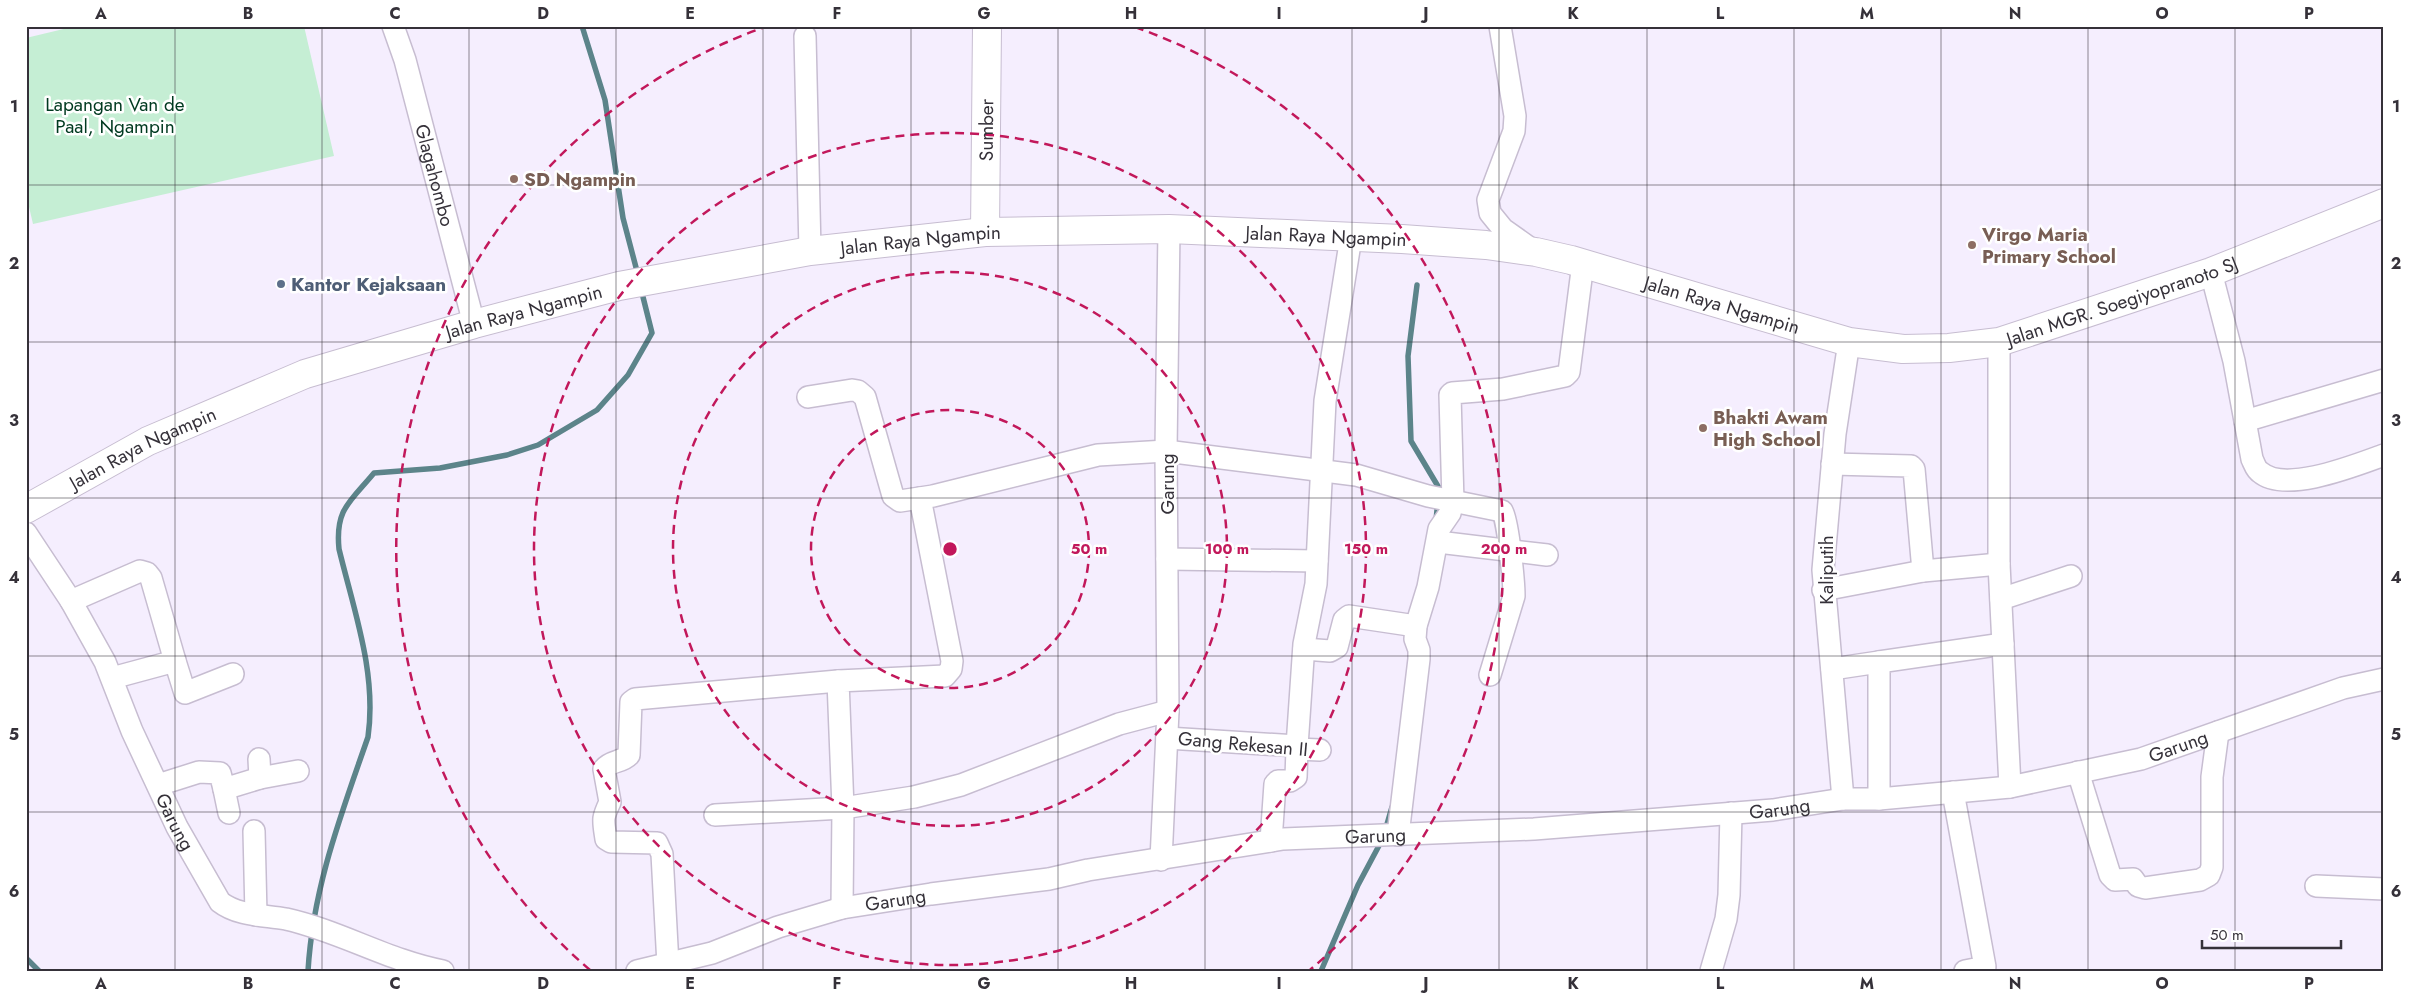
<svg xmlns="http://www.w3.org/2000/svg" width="2410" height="997" viewBox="0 0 2410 997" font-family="Jost,sans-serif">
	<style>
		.green { fill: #c5eed4 }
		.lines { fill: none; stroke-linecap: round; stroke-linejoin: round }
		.stream { stroke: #5c848a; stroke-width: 5.5 }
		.street-casing { stroke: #c7bdd1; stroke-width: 24 }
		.secondary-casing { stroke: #c7bdd1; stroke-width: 30 }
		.primary-casing { stroke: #c7bdd1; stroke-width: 30 }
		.street { stroke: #fff; stroke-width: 21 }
		.secondary { stroke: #fff; stroke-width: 28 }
		.primary { stroke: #fff; stroke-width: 28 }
		.grid { fill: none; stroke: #353139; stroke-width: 1; stroke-opacity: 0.55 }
		.ring { fill: none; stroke: #c2185b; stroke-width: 2.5; stroke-dasharray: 9 6 }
		.education-dot { fill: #8d6e63; stroke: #fff; stroke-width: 2 }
		.service-dot { fill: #5c6f8a; stroke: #fff; stroke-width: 2 }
		.labels { text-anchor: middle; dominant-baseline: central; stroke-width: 5; stroke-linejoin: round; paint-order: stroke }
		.park-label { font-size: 19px; fill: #003a20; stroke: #fff }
		.street-label { font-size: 19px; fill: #353139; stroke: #fff }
		.education-label { font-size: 19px; font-weight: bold; fill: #785e54; stroke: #fff; text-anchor: start }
		.service-label { font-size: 19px; font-weight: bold; fill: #4e5e75; stroke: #fff; text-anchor: start }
		.centre { fill: #c2185b; stroke: #fff; stroke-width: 2.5 }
		.ring-label { font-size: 15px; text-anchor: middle; font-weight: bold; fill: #c2185b; stroke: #fff; stroke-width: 5; stroke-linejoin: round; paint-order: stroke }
		.neatline { fill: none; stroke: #353139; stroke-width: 2 }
		.grid-label { font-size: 16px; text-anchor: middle; font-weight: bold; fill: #353139 }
	</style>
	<rect width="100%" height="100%" fill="#f5eefe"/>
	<path class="green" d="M 76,26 L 304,26 L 334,156 L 33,224 L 26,194 L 26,38 Z"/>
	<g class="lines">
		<path class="stream" d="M 582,26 L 605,100 L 623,218 L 638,275
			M 1417,285 L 1408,356 L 1411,441 L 1439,488 L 1436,521
			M 1385,831 L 1392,807
			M 26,958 L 39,971
			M 308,971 C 313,887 341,815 368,737 C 377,673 354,611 339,549 C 335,509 350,502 374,473 L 440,468 L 507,455 L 538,445 L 597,410 L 628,375 L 652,333 L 641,289
			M 1321,971 L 1358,885 L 1382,840"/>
		<g class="street-casing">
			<g id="street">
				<path id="s1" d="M 393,26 L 405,60 L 474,324"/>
				<path d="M 1500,26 L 1515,116 L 1514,131 L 1488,200 L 1490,213 L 1503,229 L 1534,251"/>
				<path d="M 805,36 L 810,251"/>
				<path d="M 2211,272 L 2234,361 L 2252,459 C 2254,463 2256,470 2260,472 C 2285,494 2356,465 2384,455"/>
				<path d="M 1999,342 L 1999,564 L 2010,787"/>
				<path d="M 808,397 L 852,390 L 858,391 L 865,397 L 893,496 L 900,501 L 933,496 L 1098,455 L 1166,451 L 1356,475 L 1428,496 L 1502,511 C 1508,519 1514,583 1514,596 L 1490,675"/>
				<path d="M 2245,421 L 2384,380"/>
				<path d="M 1832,464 L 1911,466 L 1914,469 L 1923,571"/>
				<path id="s2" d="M 26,533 L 71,601 L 105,662 L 132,731 L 177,827 L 220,902 C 238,916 264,915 286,919 C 340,931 389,961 443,971"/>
				<path d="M 1438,542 L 1547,555"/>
				<path d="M 1167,559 L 1317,561"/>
				<path d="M 1823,590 L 1923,571 L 1999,564"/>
				<path d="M 2001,599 L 2071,576"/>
				<path d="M 71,601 L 140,571 L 147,573 L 151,578 L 175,661 L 112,678"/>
				<path d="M 1304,649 L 1330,651 L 1337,647 L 1344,620 L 1349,616 L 1416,626"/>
				<path d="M 175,661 L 185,693 L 233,674"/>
				<path d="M 1832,669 L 1879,662"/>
				<path d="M 1167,738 L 1297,746 L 1297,749 L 1320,750"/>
				<path d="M 1297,746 L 1304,644 L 1316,584 L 1325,401 L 1351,237"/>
				<path d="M 2078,772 L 2110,875 L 2115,880 L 2133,879 L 2138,886 L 2145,888 L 2200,880 L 2209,875 L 2212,867 L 2212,777 L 2218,732"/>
				<path d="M 260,778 L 298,771"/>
				<path d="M 158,785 L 199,772 L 220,773 L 224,789 L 260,778 L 259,759"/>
				<path d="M 224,789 L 229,813"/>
				<path d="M 1953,792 L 1985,967 L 1965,971"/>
				<path d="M 1843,799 L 1823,570 L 1835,434 L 1849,342"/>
				<path d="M 1879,799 L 1879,662 L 2003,644"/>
				<path d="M 715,815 L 843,808 L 914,797 L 961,785 L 1119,724 L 1168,711"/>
				<path d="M 254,831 L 256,915"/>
				<path d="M 1398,835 L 1419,659 L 1419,650 L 1415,639 L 1416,626 L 1428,587 L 1439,529 L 1450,513 L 1453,502 L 1450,395 L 1452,393 L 1503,389 L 1565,376 L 1569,372 L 1583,263"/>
				<path d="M 1271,841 L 1275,784 L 1278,781 L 1290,781 L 1296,777 L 1297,749"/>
				<path d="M 1161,860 L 1168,711 L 1166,451 L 1169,229"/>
				<path d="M 2316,886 L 2384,889"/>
				<path d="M 842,908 L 843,808 L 838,681 L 945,676 L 951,669 L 952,661 L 920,498"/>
				<path d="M 668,965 L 662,854 L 657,843 L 611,842 L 606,839 C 603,819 602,819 610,802 L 604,769 C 611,760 621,763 629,755 L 631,702 L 635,699 L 838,681"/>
				<path id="s3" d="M 637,971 L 712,953 L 778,927 L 842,908 L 931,894 L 1049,879 L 1088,870 L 1283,839 L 1534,829 L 1773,810 L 1843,799 L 1879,799 L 2010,787 L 2141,759 L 2343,688 L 2384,679"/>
				<path d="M 1711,971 L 1726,919 L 1729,895 L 1731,813"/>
			</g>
		</g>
		<g class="secondary-casing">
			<g id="secondary">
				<path id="s4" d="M 985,232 L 987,26"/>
			</g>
		</g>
		<g class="primary-casing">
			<g id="primary">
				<path id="s5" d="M 26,509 L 148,441 L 305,374 L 474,324 L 619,286 L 810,251 L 985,232 L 1169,229 L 1402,239 L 1486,245 L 1536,252 L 1571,260 L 1849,342 L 1903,349 L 1949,348 L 1999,342 L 2211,272 L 2384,203"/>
			</g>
		</g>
		<use href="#street" class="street"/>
		<use href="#secondary" class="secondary"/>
		<use href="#primary" class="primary"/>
	</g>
	<path class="grid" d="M 175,26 L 175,971M 322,26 L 322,971M 469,26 L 469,971M 616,26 L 616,971M 763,26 L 763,971M 911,26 L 911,971M 1058,26 L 1058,971M 1205,26 L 1205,971M 1352,26 L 1352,971M 1499,26 L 1499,971M 1647,26 L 1647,971M 1794,26 L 1794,971M 1941,26 L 1941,971M 2088,26 L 2088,971M 2235,26 L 2235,971M 26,185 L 2384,185M 26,342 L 2384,342M 26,498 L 2384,498M 26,656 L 2384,656M 26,812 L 2384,812"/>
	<g class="ring">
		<circle cx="950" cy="549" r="139"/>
		<circle cx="950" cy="549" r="277"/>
		<circle cx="950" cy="549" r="416"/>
		<path d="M590 970A554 554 0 0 1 765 27M1135 27A554 554 0 0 1 1310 970"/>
	</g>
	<g class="education-dot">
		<circle cx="514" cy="179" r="5"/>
		<circle cx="1972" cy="245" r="5"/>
		<circle cx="1703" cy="428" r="5"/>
	</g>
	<circle class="service-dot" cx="281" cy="284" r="5"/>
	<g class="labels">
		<g class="park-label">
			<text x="115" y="104">Lapangan Van de<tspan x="115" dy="22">Paal, Ngampin</tspan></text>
		</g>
		<g class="street-label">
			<text stroke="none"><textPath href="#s4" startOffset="102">Sumber</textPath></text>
			<text stroke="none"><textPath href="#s1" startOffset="155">Glagahombo</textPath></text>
			<text stroke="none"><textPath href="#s5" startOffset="1348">Jalan Raya Ngampin</textPath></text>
			<text stroke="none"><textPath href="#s5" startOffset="942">Jalan Raya Ngampin</textPath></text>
			<text stroke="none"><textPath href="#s5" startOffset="2165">Jalan MGR. Soegiyopranoto SJ</textPath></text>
			<text stroke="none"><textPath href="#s5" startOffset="1752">Jalan Raya Ngampin</textPath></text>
			<text stroke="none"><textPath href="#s5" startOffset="538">Jalan Raya Ngampin</textPath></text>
			<text stroke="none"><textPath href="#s5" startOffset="132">Jalan Raya Ngampin</textPath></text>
			<text transform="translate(1167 484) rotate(-90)">Garung</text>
			<text transform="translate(1826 570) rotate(-90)">Kaliputih</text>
			<text transform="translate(1243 744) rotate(5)">Gang Rekesan II</text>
			<text stroke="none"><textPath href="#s3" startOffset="1564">Garung</textPath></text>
			<text stroke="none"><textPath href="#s3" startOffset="1159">Garung</textPath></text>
			<text stroke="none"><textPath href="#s2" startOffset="326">Garung</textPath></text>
			<text stroke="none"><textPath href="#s3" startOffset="754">Garung</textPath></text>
			<text stroke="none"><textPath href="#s3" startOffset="269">Garung</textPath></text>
		</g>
		<g class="education-label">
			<text x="524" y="179">SD Ngampin</text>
			<text x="1982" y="234">Virgo Maria<tspan x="1982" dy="22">Primary School</tspan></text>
			<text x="1713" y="417">Bhakti Awam<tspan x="1713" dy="22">High School</tspan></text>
		</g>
		<g class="service-label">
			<text x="291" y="284">Kantor Kejaksaan</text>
		</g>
	</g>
	<circle cx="950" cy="549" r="8" class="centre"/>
	<g class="ring-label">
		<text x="1089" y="554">50 m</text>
		<text x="1227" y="554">100 m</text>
		<text x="1366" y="554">150 m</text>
		<text x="1504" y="554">200 m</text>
	</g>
	<rect width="2410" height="997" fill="none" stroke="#ffffff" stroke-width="55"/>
	<path d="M2202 940v8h139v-8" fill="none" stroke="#353139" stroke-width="2.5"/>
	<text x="2210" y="940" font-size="15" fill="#353139" stroke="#ffffff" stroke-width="4" paint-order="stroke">50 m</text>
	<rect x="28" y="28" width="2354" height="942" class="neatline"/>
	<g class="grid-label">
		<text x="101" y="19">A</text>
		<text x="248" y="19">B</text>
		<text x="395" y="19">C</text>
		<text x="543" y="19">D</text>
		<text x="690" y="19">E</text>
		<text x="837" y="19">F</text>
		<text x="984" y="19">G</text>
		<text x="1131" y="19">H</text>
		<text x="1279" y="19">I</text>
		<text x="1426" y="19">J</text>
		<text x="1573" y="19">K</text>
		<text x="1720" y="19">L</text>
		<text x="1867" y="19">M</text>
		<text x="2015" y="19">N</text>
		<text x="2162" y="19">O</text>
		<text x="2309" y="19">P</text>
		<text x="14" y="112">1</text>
		<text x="2396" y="112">1</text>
		<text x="14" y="269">2</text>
		<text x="2396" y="269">2</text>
		<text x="14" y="426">3</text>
		<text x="2396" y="426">3</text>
		<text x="14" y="583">4</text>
		<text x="2396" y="583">4</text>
		<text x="14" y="740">5</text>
		<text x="2396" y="740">5</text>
		<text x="14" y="897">6</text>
		<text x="2396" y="897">6</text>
		<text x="101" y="989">A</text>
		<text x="248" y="989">B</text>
		<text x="395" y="989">C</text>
		<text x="543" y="989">D</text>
		<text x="690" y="989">E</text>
		<text x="837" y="989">F</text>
		<text x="984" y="989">G</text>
		<text x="1131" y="989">H</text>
		<text x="1279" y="989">I</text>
		<text x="1426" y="989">J</text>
		<text x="1573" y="989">K</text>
		<text x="1720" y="989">L</text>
		<text x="1867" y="989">M</text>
		<text x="2015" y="989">N</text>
		<text x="2162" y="989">O</text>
		<text x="2309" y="989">P</text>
	</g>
</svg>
